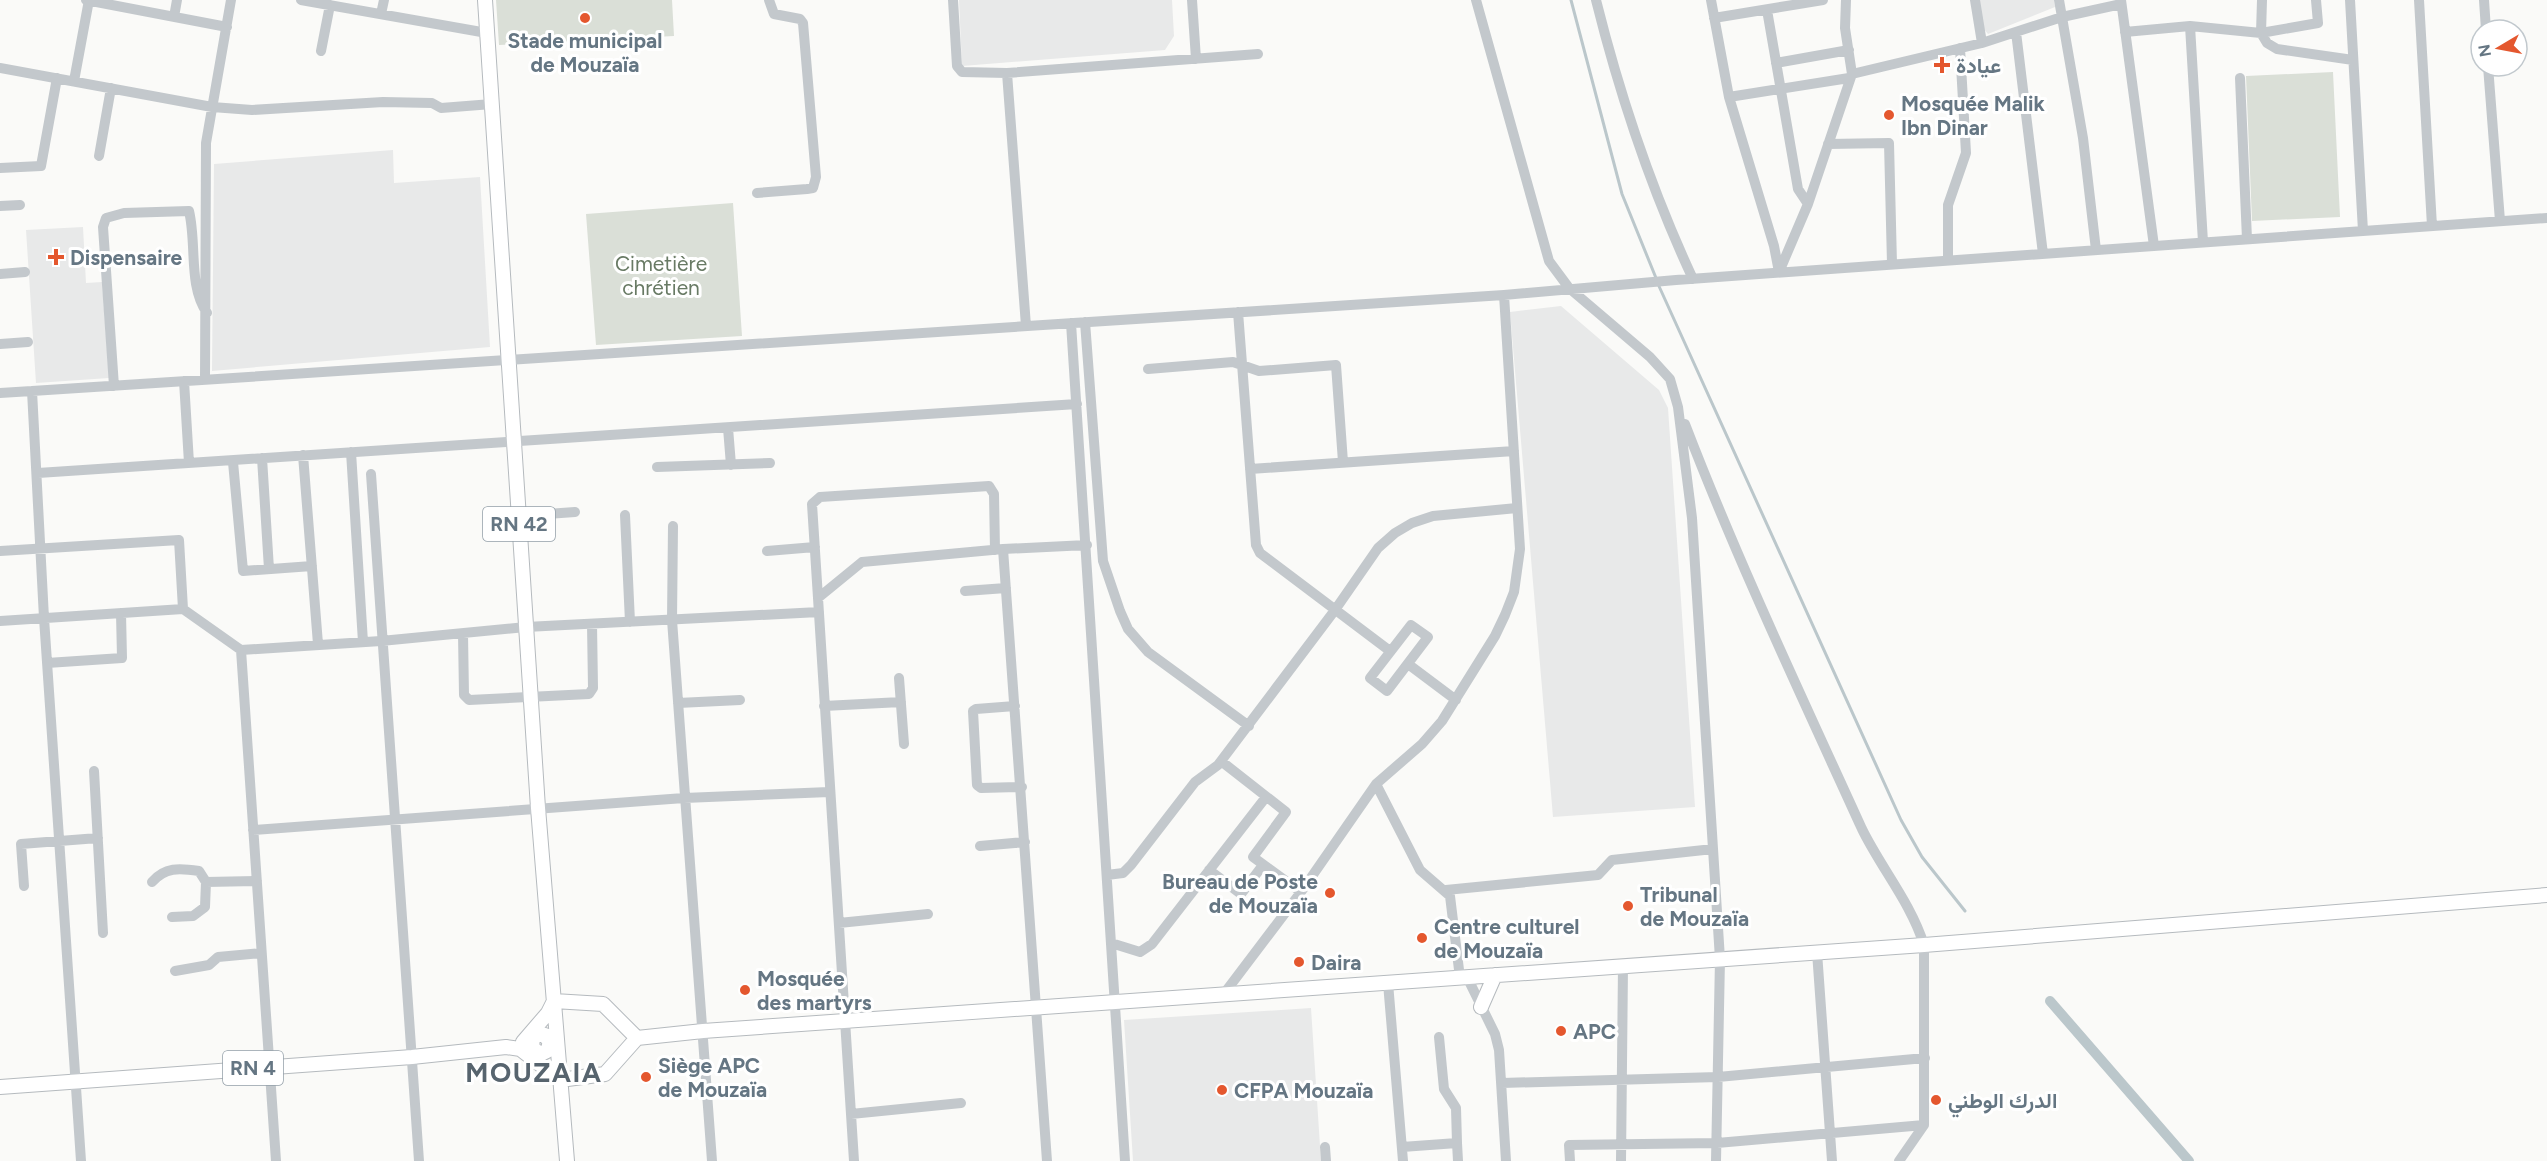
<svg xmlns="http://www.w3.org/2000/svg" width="2547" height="1161" viewBox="0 0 2547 1161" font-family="Figtree,Vazirmatn,sans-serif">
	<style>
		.built { fill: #e8e9e9 }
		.green { fill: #dadfd7 }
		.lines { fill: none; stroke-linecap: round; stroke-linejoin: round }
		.stream { stroke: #bbc7cb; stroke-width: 3 }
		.canal { stroke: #bbc7cb; stroke-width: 10 }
		.major-casing { stroke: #b5babe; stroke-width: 16 }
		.minor { stroke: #c3c8cc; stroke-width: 10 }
		.major { stroke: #fff; stroke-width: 14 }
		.poi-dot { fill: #e4572e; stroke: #fff; stroke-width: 2 }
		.labels { text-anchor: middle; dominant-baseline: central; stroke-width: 6; stroke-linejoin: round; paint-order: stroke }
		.shield { fill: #fff; stroke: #939fa8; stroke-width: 1.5 }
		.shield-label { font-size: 20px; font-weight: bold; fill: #657683 }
		.poi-label { font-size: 21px; font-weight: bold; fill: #657683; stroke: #fff; text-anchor: start }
		.park-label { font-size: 21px; fill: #687a64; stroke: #fff }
		.district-label { font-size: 27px; font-weight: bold; letter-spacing: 1.5px; fill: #57646e; stroke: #fff }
	</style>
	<rect width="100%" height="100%" fill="#fafaf8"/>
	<path class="built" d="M 959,0 L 1172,0 L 1174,36 L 1165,50 L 962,66 Z
		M 1979,0 L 2054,0 L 2055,7 L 1988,34 L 1983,28 Z
		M 393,150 L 394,183 L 480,177 L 490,347 L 212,371 L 214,164 Z
		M 83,227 L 86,283 L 102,282 L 109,378 L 36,383 L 26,230 Z
		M 1561,306 L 1659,390 L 1668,408 L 1695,807 L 1553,817 L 1510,312 Z
		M 1311,1008 L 1321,1161 L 1133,1161 L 1124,1020 Z"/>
	<path class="green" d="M 496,0 L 672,0 L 674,36 L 499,45 Z
		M 2333,72 L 2340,217 L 2252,221 L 2246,76 Z
		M 733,203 L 742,336 L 596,345 L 586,214 Z"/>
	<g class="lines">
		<path class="stream" d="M 1571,0 L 1622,194 L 1656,278
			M 1658,284 L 1901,820 L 1922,857 L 1965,911"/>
		<path class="canal" d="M 2050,1001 L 2189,1161"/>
		<g class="major-casing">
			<path id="major" d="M 485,0 L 538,808 L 567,1161
				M 1481,1007 L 1495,975
				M 545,1035 L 550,1043 L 547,1051 L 541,1054 L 533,1049 L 532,1040 C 541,1028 552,1037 557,1048
				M 523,1042 L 548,1013 L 554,1001 L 603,1004 L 637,1038
				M 519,1048 L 560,1080 L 605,1074 L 637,1038 L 703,1031 L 1924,945 L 2547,895
				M 0,1087 L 412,1057 L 506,1047 L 527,1050"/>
		</g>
		<path class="minor" d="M 86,0 L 227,27
			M 301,0 L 487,33
			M 953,0 L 957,66 L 962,72 L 1007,73 L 1258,54
			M 1192,0 L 1196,59
			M 1476,0 L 1549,261 L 1569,288 L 1650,357 L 1670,379 L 1678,407 L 1692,518 L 1720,959 L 1716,1161
			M 1596,0 C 1620,96 1651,189 1693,279
			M 1711,0 L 1729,97 L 1774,246 L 1779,272
			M 1975,0 L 1982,43
			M 2059,0 L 2083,138 L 2096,250
			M 2121,0 L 2154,246
			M 2262,0 L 2261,33 L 2318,23 L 2316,0
			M 2350,0 L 2363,231
			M 2419,0 L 2432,226
			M 2484,0 L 2486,30
			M 1767,10 L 1798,189 L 1808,204
			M 381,14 L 384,0
			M 174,17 L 177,0
			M 1714,18 L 1823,0
			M 2190,26 L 2203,242
			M 2016,32 L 2043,254
			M 2125,32 L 2190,26 L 2261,33 L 2267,43 L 2277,49 L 2353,60
			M 321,51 L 330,5
			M 1776,63 L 1849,50
			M 2488,66 L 2500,221
			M 0,68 L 212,107 L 252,110 L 383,102 L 432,103 L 441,108 L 492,104
			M 1007,73 L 1026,326
			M 1852,74 L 1982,43 L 2062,17 L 2121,4
			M 2240,78 L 2247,239
			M 74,81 L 89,0
			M 1729,97 L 1849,78
			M 1828,144 L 1889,143 L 1892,264
			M 99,156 L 111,88
			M 0,168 L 41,166 L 57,78
			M 757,193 L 807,189 L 813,188 L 816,177 L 803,23 L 800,19 L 774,14 L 769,0
			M 0,206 L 20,205
			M 1948,260 L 1948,205 L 1966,153 L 1960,48
			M 1779,272 L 1808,204 L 1852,74 L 1845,28 L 1846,0
			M 0,274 L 25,272
			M 1238,312 L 1256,545 L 1260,553 L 1390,651
			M 1085,322 L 1103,561 L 1120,611 L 1128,629 L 1148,652 L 1249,726
			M 1071,323 L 1125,1161
			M 0,344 L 28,342
			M 1148,369 L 1233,362 L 1259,371 L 1336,365 L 1343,462
			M 205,380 L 206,143 L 231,0
			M 184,381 L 189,463
			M 114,386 L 103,227 L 106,218 L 124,213 L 189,211 C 197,244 188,286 207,313
			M 0,393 L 32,391
			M 1685,424 C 1738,562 1801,695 1862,829 C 1881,868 1911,903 1924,945 L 1924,1125 L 1899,1161
			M 728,428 L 731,465
			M 351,452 L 363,642
			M 303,455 L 318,644
			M 262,458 L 269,569
			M 233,462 L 243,571 L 312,566
			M 657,467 L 770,463
			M 1250,469 L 1514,451
			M 38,473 C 384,450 731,427 1077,404
			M 371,474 L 419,1161
			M 625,515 L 630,622
			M 519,516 L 575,512
			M 673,526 L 672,620 L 712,1161
			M 1003,549 L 1087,545
			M 0,551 L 179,540 L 183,609 L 241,650
			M 767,551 L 815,547
			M 965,591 L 1006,588
			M 818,598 L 862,562 L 1003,549 L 1047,1161
			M 0,621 L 183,609
			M 1411,625 L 1428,637 L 1387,691 L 1370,678 Z
			M 463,634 L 464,695 L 469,700 L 589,694 L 593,688 L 592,624
			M 47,663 L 122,658 L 121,613
			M 1408,664 L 1456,700
			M 899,678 L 904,744
			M 678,703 L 740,700
			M 824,706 L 901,702
			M 1015,706 L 976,709 L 973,711 L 977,785 L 981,788 L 1022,787
			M 1221,761 L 1286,812 L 1253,857 L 1301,892
			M 94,771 L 103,933
			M 1376,784 L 1420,870 L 1450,896 L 1460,978
			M 253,830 L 684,798 L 829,792
			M 980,846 L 1025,842
			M 1209,870 L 1241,894 L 1263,865
			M 1107,875 L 1123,873 L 1131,865 L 1195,782 L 1218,765 L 1335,610 L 1378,548 L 1395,533 L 1412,523 L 1433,516 L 1517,508
			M 152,882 C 165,867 179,868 199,871 L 206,882 L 257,881
			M 24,886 L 21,844 L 98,838
			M 1446,890 L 1598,875 L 1612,860 L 1713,849
			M 172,917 L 193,916 L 205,907 L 206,882
			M 839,923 L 928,914
			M 1111,943 L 1140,952 L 1152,944 L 1266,797
			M 1817,952 L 1832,1161
			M 175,971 L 209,965 L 218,957 L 261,953
			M 1467,977 L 1495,1034 L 1499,1050 L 1506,1161
			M 1388,983 L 1403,1161
			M 1223,995 L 1301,892 L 1376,784 L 1422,744 L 1442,721 L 1495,636 L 1505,615 L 1514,592 L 1520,549 L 1504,295
			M 1439,1037 L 1444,1089 L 1456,1108 L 1457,1143
			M 1502,1083 L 1718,1077 L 1925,1058
			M 851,1114 L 961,1103
			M 1325,1147 L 1326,1161
			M 1402,1147 L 1457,1143 L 1458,1161
			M 81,1161 L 44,618 L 32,391 L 1504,295 L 1676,280 L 2547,218
			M 276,1161 L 241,650 L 381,641 L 526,627 L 819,612
			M 854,1161 L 812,504 L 820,497 L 989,486 L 994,494 L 995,550
			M 1570,1161 L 1569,1145 L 1717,1143 L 1924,1125
			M 1621,1161 L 1623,966"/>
		<use href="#major" class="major"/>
	</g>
	<g class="poi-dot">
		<circle cx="585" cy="18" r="6"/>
		<path d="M1939 56h6v6h6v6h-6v6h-6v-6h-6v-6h6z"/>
		<circle cx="1889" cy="115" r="6"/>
		<path d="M53 248h6v6h6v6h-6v6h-6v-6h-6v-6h6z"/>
		<circle cx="1330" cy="893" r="6"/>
		<circle cx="1628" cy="906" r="6"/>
		<circle cx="1422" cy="938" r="6"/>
		<circle cx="1299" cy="962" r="6"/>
		<circle cx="745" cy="990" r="6"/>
		<circle cx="1561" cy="1031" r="6"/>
		<circle cx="646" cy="1077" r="6"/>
		<circle cx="1222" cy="1090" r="6"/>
		<circle cx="1936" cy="1100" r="6"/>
	</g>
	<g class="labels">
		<g class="shield">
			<rect x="483" y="507" width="72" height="34" rx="4.5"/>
			<rect x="223" y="1051" width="60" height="34" rx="4.5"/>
		</g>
		<g class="shield-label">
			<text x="519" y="524">RN 42</text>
			<text x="253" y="1068">RN 4</text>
		</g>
		<g class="poi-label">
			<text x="585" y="40" text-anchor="middle">Stade municipal<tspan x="585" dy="24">de Mouzaïa</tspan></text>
			<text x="1956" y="65">عيادة</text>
			<text x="1901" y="103">Mosquée Malik<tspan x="1901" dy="24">Ibn Dinar</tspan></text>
			<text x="70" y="257">Dispensaire</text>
			<text x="1318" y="881" text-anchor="end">Bureau de Poste<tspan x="1318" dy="24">de Mouzaïa</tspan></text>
			<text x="1640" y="894">Tribunal<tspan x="1640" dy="24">de Mouzaïa</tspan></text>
			<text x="1434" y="926">Centre culturel<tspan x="1434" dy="24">de Mouzaïa</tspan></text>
			<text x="1311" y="962">Daira</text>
			<text x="757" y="978">Mosquée<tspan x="757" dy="24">des martyrs</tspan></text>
			<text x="1573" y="1031">APC</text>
			<text x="658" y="1065">Siège APC<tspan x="658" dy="24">de Mouzaïa</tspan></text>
			<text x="1234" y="1090">CFPA Mouzaïa</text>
			<text x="1948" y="1100">الدرك الوطني</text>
		</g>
		<g class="park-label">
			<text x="661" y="263">Cimetière<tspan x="661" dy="24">chrétien</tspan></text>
		</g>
		<g class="district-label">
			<text x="534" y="1072">MOUZAIA</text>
		</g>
	</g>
	<g transform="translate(2499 48) rotate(260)"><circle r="28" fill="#ffffff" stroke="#c1c8cd" stroke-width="1.5"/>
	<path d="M0-4.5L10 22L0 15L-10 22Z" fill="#e4572e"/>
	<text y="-9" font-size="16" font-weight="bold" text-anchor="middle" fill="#657683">N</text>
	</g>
</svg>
